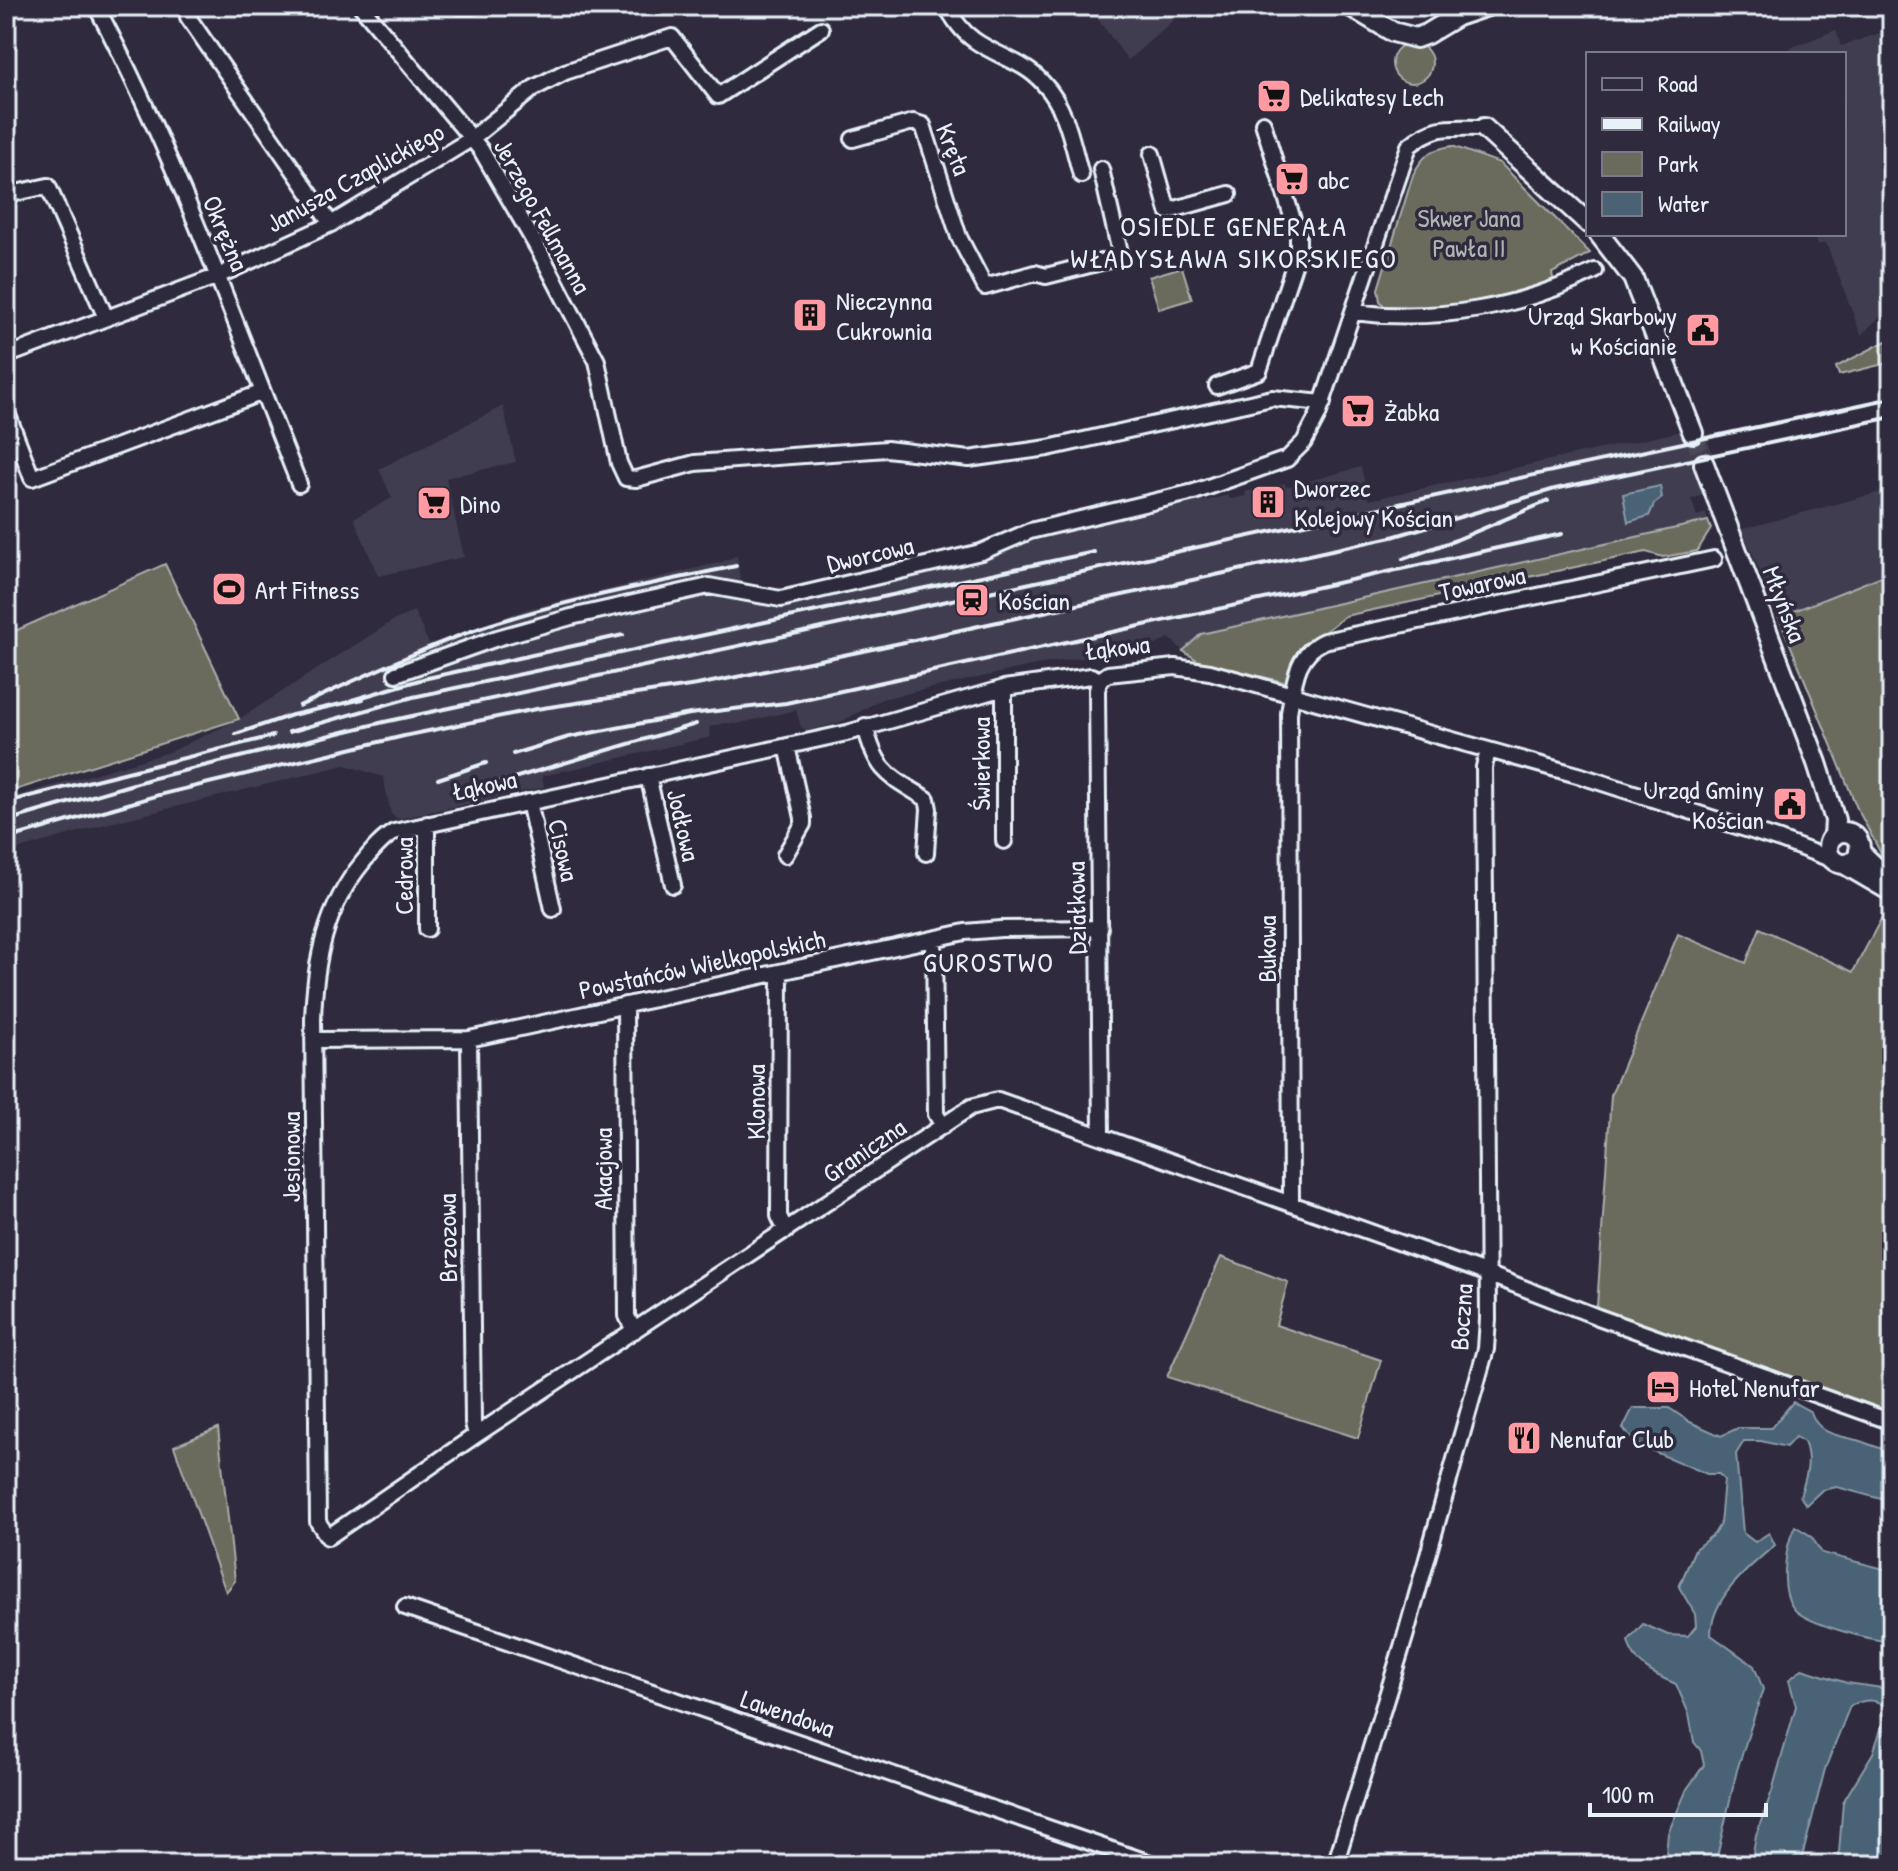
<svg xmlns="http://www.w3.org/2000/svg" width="1898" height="1871" viewBox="0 0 1898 1871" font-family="'Patrick Hand',sans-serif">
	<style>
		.built { fill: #3f3c51 }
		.green { fill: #6a6b5d; stroke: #a9aeaa; stroke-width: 2 }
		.water { fill: #4a6274; stroke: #899ba9; stroke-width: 2 }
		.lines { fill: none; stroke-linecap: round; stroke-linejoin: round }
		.tertiary-tunnel { stroke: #4b4859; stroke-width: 18; stroke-dasharray: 18 9; stroke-linecap: butt }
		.minor-casing { stroke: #e8f1f8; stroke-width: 20 }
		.tertiary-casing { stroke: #e8f1f8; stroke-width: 24 }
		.minor { stroke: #2f2a3d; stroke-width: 14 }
		.tertiary { stroke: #2f2a3d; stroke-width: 18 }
		.rail { stroke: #e8f1f8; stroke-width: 4 }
		.labels { text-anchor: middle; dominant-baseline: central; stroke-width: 7; stroke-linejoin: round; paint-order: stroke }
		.poi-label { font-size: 26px; fill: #e8f1f8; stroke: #2f2a3d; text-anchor: start }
		.street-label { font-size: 26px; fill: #e8f1f8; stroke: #2f2a3d }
		.park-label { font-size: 26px; fill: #afb5b2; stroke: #2f2a3d }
		.neighbourhood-label { font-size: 28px; letter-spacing: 2px; fill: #e8f1f8; stroke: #2f2a3d }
	</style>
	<rect width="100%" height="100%" fill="#2f2a3d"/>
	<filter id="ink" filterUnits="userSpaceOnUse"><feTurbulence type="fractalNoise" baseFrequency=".0125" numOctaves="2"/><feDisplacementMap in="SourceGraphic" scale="16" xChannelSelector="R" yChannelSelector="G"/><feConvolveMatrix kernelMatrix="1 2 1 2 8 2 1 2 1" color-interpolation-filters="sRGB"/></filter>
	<g filter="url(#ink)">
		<path class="built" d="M 1088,6 L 1190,6 L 1128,60 Z
			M 1892,29 L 1892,305 L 1861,335 L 1826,243 L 1818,245 L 1814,234 L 1844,234 L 1844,54 L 1792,54 L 1790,48 L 1836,30 L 1841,46 Z
			M 503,406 L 516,462 L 446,478 L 464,557 L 378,576 L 354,518 L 392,498 L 379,469 Z
			M 1704,430 L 1715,460 L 1694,468 L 1703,495 L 1691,499 L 1697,516 L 1706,513 L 1708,521 L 1201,634 L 1183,651 L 1169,638 L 1152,647 L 1036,665 L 882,699 L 841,722 L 807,731 L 801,727 L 796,710 L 737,724 L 726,723 L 709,727 L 711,737 L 542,776 L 544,787 L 398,819 L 391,814 L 383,777 L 345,765 L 106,824 L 6,853 L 6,799 L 170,752 L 239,719 L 391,622 L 414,611 L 429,644 L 527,609 L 722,562 L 737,555 L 740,580 L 775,589 L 982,545 L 1199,484 L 1204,501 L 1228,495 L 1230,499 L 1246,496 L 1245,492 L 1257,489 L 1258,492 L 1285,483 L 1286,487 L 1361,467 L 1369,500 L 1682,431 L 1684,436 Z
			M 1892,489 L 1892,572 L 1779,617 L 1742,529 Z"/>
		<path class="green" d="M1392 63a20 20 0 1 1 40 0a20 20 0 1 1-40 0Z
			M 1452,146 L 1500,163 L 1590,253 L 1552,273 L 1554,283 C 1499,297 1444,311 1386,308 L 1380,301 L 1378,289 L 1413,175 C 1422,156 1431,149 1452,146 Z
			M 1182,267 L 1192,299 L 1159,309 L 1149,277 Z
			M 1892,338 L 1892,362 L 1839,375 L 1836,367 Z
			M 1708,521 L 1711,529 L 1697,551 L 1663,557 L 1646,552 L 1345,616 C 1315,641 1299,643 1288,683 L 1199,661 L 1183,651 L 1201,634 Z
			M 165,564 L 239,719 L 6,793 L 6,635 Z
			M 1892,572 L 1892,865 L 1885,861 L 1857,808 L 1779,617 Z
			M 1890,902 L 1892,903 L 1892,1412 L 1597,1307 L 1611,1095 L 1678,934 L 1746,963 L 1760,928 L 1853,972 Z
			M 1221,1257 L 1288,1282 L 1276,1325 L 1381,1360 L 1358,1438 L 1167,1377 Z
			M 218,1428 L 235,1581 L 226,1592 L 174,1446 Z"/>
		<path class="water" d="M 1660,486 L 1662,498 L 1654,504 L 1649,516 L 1628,522 L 1623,494 Z
			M 1793,1402 L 1811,1412 C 1819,1436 1839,1435 1860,1441 C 1871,1445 1881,1449 1892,1452 L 1892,1502 L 1837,1487 L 1822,1490 L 1806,1505 L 1800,1496 C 1806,1478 1812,1460 1804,1442 L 1795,1437 L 1786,1447 L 1761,1441 L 1744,1441 L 1736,1454 L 1743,1533 L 1755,1542 L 1769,1533 L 1775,1545 C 1748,1568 1711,1598 1711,1635 L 1754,1666 L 1763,1689 L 1737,1770 L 1715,1865 L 1665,1865 L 1668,1833 L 1687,1789 L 1704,1765 L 1701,1751 L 1694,1742 L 1689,1714 L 1676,1684 C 1654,1675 1634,1665 1628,1641 L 1643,1624 L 1668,1635 L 1688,1636 L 1696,1626 L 1695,1614 L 1679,1587 L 1695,1549 L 1714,1534 L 1720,1524 L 1724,1480 L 1719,1474 L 1707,1474 L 1636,1444 L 1623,1428 L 1633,1408 L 1669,1408 L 1690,1422 L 1721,1436 L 1738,1428 L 1771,1428 Z
			M 1795,1526 L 1811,1536 L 1822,1553 L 1892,1571 L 1892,1642 C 1870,1640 1812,1625 1796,1611 C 1778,1594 1785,1546 1795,1526 Z
			M 1802,1669 L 1847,1683 L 1882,1688 L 1892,1672 L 1892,1865 L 1838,1865 L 1843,1802 L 1873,1753 L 1888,1708 C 1876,1698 1865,1699 1850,1706 L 1825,1769 L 1800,1865 L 1751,1865 L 1756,1835 L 1772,1791 L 1796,1706 L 1789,1680 Z"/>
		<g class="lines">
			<path class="tertiary-tunnel" d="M 1693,433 L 1704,464"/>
			<g class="minor-casing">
				<path id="minor" d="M 96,6 C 177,159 235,323 299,484
					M 361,6 L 481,150 L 540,252 L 597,361 L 619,463 L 626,478 L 636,479 L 695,463 L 887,449 L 969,459 L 1048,448 L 1272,398 L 1323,403
					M 459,6 L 473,6
					M 946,6 C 954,19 961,31 974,40 C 996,56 1025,62 1043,83 C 1067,108 1072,143 1081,175
					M 1044,6 L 1045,7
					M 188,17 L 331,224
					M 853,139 L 913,122 L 923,125 L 959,237 L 985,287 L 1035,273 L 1046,276 L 1121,257 L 1101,169
					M 1152,154 L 1168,211 L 1229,194
					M 6,195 L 48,186 L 106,318
					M 1353,312 C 1436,323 1520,308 1595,271
					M 6,356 L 218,276 L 331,224 L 471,139 L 534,88 L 565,72 L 672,37 L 718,96 L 821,29
					M 1217,386 L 1259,371 L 1298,253 L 1298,236 L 1263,123
					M 6,410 L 32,478 L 263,392
					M 396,674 L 497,638 L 571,617 L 709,586 L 781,599 L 981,552 L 1030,531 L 1194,492 L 1287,459 L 1304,442 L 1318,415 L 1409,146 C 1436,123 1451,128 1484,128
					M 1100,680 L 1097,690 L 1101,1135
					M 865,726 C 877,773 888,775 927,799 L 929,809 L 926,853
					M 648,776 L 673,885
					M 529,802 L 553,909
					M 427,824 L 427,929
					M 1004,841 L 1004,688
					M 785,855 L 803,824 L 803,818 L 787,746
					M 1833,860 L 1780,840 L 1581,776 L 1210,672 L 1175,667 L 1108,674 L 1100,680 L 1091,676 L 1004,688 L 847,733 L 394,832 C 382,839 372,851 363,862 C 325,908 315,961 313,1019 L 318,1522 L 328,1537 L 476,1435 L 971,1107 L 998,1100 L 1477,1270 L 1598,1317 L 1892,1422
					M 934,939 L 936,1114 L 943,1126
					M 780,972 L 779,1216 L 786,1231
					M 625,1005 L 627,1316 L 634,1331
					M 469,1039 L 473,1423 L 476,1435
					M 313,1040 L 469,1039 L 965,932 L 1001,929 L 1100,928
					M 1291,1203 L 1289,713 C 1294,685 1295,654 1324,641 L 1714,559
					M 405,1607 L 1156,1865
					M 1335,1865 L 1405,1637 L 1486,1349 L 1488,1319 L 1484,767 L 1488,751"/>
			</g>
			<g class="tertiary-casing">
				<path id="tertiary" d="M 1350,6 L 1393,32 L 1416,38 L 1427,34 L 1457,16 L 1487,6
					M 1484,128 L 1588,223
					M 1599,234 L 1633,278 L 1693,433
					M 1704,464 L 1817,763 L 1835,820 L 1834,836
					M1828 848a16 16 0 1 1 32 0a16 16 0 1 1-32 0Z
					M 1859,851 L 1882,873 L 1892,878
					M 1844,864 L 1892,892"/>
			</g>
			<use href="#minor" class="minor"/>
			<use href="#tertiary" class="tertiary"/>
			<path class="rail" d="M 1403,559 L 1456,540 L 1548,501
				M 352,700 L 423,679 L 623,635
				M 299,706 C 360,678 422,648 486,626 C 567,599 653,584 736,566
				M 289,732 L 413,697 L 1094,552
				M 236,734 L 292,715 L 363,699
				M 513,754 L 569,737 L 690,714 L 786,703 L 1562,534
				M 438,779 L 486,763
				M 497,783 L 696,724
				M 6,802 L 273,736
				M 6,821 L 154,778 L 384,722 L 1892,398
				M 6,839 L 159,795 L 404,736 L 536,709 L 697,685 L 863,651 L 1392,537 L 1555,489 L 1892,417"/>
		</g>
	</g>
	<defs>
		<g id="supermarket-square" transform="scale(1.8)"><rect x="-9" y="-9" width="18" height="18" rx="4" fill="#ff9aa2" stroke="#2f2a3d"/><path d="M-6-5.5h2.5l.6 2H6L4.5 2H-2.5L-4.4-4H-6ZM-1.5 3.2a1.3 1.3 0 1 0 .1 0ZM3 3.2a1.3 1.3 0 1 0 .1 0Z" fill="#111"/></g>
		<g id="building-square" transform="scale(1.8)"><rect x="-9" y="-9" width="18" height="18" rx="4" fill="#ff9aa2" stroke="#2f2a3d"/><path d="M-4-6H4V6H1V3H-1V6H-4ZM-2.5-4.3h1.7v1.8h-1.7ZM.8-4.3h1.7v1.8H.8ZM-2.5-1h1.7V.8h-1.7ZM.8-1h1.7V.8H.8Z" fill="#111"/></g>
		<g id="civic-square" transform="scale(1.8)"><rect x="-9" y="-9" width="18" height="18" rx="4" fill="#ff9aa2" stroke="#2f2a3d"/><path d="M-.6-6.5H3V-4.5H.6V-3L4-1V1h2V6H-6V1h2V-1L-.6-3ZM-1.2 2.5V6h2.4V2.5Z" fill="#111"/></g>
		<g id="stadium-square" transform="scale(1.8)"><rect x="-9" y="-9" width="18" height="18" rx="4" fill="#ff9aa2" stroke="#2f2a3d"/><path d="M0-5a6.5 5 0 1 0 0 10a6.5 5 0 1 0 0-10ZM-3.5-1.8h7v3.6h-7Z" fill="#111"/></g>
		<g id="station-square" transform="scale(1.8)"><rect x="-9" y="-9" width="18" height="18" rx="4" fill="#ff9aa2" stroke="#2f2a3d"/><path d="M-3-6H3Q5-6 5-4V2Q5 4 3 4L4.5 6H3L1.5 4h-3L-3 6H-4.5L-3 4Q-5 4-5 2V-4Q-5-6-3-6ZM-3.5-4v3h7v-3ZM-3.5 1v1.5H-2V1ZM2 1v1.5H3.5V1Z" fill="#111"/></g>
		<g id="hotel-square" transform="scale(1.8)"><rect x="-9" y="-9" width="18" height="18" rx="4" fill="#ff9aa2" stroke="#2f2a3d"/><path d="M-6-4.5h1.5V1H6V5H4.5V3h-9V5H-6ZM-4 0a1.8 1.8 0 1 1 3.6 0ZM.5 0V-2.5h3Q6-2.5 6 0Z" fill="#111"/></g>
		<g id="restaurant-square" transform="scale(1.8)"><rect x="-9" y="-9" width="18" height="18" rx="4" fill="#ff9aa2" stroke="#2f2a3d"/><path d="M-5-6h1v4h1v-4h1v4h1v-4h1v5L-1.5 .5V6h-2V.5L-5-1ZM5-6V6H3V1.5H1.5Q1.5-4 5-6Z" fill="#111"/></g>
	</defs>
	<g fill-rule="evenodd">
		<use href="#supermarket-square" x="1274" y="96"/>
		<use href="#supermarket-square" x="1292" y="179"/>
		<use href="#building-square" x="810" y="315"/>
		<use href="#civic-square" x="1703" y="330"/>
		<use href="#supermarket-square" x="1358" y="411"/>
		<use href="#building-square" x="1268" y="502"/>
		<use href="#supermarket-square" x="434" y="503"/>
		<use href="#stadium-square" x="229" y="589"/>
		<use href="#station-square" x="972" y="600"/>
		<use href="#civic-square" x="1790" y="804"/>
		<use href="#hotel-square" x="1663" y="1387"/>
		<use href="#restaurant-square" x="1524" y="1438"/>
	</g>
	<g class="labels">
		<g class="poi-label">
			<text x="1300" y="96">Delikatesy Lech</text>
			<text x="1318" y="179">abc</text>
			<text x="836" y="300">Nieczynna<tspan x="836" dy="30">Cukrownia</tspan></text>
			<text x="1677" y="315" text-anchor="end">Urząd Skarbowy<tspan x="1677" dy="30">w Kościanie</tspan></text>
			<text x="1384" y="411">Żabka</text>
			<text x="1294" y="487">Dworzec<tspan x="1294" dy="30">Kolejowy Kościan</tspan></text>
			<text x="460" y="503">Dino</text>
			<text x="255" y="589">Art Fitness</text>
			<text x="998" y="600">Kościan</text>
			<text x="1764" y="789" text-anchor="end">Urząd Gminy<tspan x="1764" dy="30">Kościan</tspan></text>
			<text x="1689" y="1387">Hotel Nenufar</text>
			<text x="1550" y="1438">Nenufar Club</text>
		</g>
		<g class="street-label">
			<text transform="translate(954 149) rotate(68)">Kręta</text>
			<text transform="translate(355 177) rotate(-29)">Janusza Czaplickiego</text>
			<text transform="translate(543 216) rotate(61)">Jerzego Fellmanna</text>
			<text transform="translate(226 233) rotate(67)">Okrężna</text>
			<text transform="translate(870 554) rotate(-13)">Dworcowa</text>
			<text transform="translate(1482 583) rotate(-12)">Towarowa</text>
			<text transform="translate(1785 604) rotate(69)">Młyńska</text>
			<text transform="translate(1117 647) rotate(-7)">Łąkowa</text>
			<text transform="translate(980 764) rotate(-90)">Świerkowa</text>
			<text transform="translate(484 785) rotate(-12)">Łąkowa</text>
			<text transform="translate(684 825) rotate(77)">Jodłowa</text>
			<text transform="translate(564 850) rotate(77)">Cisowa</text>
			<text transform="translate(403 876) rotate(-90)">Cedrowa</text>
			<text transform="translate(1076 908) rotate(-91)">Działkowa</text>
			<text transform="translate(1266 949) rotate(-90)">Bukowa</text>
			<text transform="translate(702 964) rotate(-12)">Powstańców Wielkopolskich</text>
			<text transform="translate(755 1102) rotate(-90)">Klonowa</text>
			<text transform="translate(864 1150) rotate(-34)">Graniczna</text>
			<text transform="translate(290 1157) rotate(-90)">Jesionowa</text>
			<text transform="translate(602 1169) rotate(-90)">Akacjowa</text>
			<text transform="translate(447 1238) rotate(-91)">Brzozowa</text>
			<text transform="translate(1461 1317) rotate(-86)">Boczna</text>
			<text transform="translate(788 1713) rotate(19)">Lawendowa</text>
		</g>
		<g class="park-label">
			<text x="1469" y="217">Skwer Jana<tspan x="1469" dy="30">Pawła II</tspan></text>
		</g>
		<g class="neighbourhood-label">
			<text x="1234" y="226">OSIEDLE GENERAŁA<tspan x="1234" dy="32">WŁADYSŁAWA SIKORSKIEGO</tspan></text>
			<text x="989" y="962">GUROSTWO</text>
		</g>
	</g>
	<rect width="1898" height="1871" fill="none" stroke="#2f2a3d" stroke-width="32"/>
	<rect x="16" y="16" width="1866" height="1839" fill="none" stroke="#e8f1f8" stroke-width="3" filter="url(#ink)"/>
	<rect x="1586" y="52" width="260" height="184" fill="#2f2a3d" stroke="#797a88" stroke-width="2"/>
	<rect x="1602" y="78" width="40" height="12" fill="#2f2a3d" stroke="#797a88" stroke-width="2"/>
	<text x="1658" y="92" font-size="24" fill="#e8f1f8">Road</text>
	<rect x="1602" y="118" width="40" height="12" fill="#e8f1f8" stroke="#797a88" stroke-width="2"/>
	<text x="1658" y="132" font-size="24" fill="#e8f1f8">Railway</text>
	<rect x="1602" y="152" width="40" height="24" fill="#6a6b5d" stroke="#797a88" stroke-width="2"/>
	<text x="1658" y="172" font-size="24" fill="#e8f1f8">Park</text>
	<rect x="1602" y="192" width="40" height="24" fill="#4a6274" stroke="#797a88" stroke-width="2"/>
	<text x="1658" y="212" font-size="24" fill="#e8f1f8">Water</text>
	<path d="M1590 1803v12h176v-12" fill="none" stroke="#e8f1f8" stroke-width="4"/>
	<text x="1602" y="1803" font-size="24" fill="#e8f1f8" stroke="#2f2a3d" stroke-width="6" paint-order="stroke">100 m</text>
</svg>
